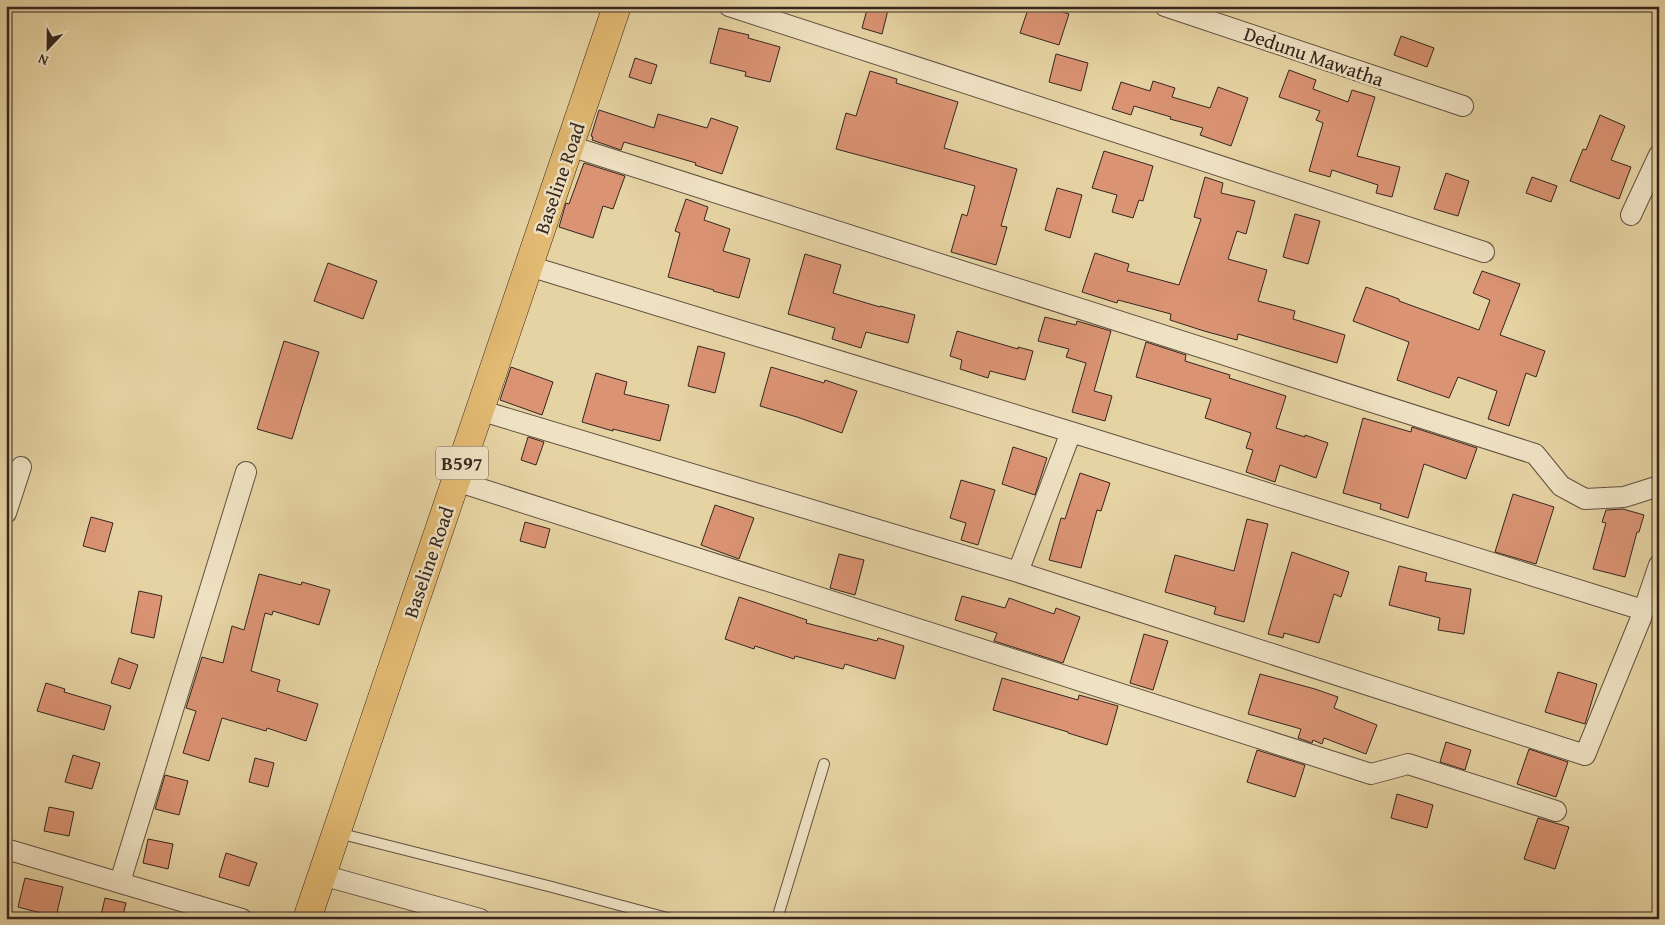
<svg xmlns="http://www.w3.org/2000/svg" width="1665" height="925" viewBox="0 0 1665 925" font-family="'Gentium Book Plus',serif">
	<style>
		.building { fill: #da9373; stroke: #35261f }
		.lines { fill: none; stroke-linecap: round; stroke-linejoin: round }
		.service-casing { stroke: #615140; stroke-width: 12 }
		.minor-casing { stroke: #615140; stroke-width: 22 }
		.primary-casing { stroke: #35261f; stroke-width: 29 }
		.service { stroke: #efe2c3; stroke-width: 10 }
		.minor { stroke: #efe2c3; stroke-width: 20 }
		.primary { stroke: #e3ba72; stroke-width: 28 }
		.labels { text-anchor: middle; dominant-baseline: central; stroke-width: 5; stroke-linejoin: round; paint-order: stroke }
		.shield { fill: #efe2c3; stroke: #6d5e50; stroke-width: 1 }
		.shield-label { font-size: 19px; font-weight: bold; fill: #35261f }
		.street-label { font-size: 20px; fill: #35261f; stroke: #efe2c3 }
	</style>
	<rect width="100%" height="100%" fill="#e6d3a3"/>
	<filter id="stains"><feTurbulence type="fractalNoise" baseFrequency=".004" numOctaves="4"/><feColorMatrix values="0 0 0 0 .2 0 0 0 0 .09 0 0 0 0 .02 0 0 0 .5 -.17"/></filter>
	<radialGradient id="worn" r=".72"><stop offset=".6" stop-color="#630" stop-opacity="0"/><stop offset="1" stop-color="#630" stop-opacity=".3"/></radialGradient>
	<path class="building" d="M 868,6 L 889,6 L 882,34 L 862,28 Z
		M 1029,6 L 1041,6 L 1069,14 L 1059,45 L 1020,33 Z
		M 719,28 L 749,35 L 748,38 L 780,47 L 770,82 L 745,76 L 746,72 L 710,63 Z
		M 1401,36 L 1434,48 L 1427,67 L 1394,55 Z
		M 1056,54 L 1088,63 L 1081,91 L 1049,82 Z
		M 635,58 L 657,65 L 651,84 L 629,77 Z
		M 1289,70 L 1316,80 L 1313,89 L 1348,102 L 1352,90 L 1375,97 L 1357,156 L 1400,167 L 1392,197 L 1376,193 L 1378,185 L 1332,170 L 1330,177 L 1309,171 L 1323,123 L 1316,120 L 1320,111 L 1279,97 Z
		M 870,71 L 897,79 L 896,83 L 958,102 L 944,148 L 1017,169 L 1001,226 L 1007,227 L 996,265 L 951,252 L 962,214 L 967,216 L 975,186 L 836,149 L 846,113 L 856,116 Z
		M 1153,81 L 1175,88 L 1172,97 L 1210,108 L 1218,87 L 1248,98 L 1231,146 L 1200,135 L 1203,128 L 1170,119 L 1171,117 L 1134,106 L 1131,115 L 1112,109 L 1121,82 L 1150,91 Z
		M 599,110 L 654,128 L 658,114 L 707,128 L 711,118 L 738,127 L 722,174 L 695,165 L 696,163 L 624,142 L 621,150 L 592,140 L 593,137 L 591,136 Z
		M 1600,115 L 1625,126 L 1611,160 L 1631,167 L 1619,199 L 1570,181 L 1583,149 L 1586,150 Z
		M 1104,151 L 1153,166 L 1143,201 L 1139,200 L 1133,218 L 1112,212 L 1117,195 L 1092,188 Z
		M 584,163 L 625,176 L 613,209 L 603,206 L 593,238 L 559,227 L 566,203 L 569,204 Z
		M 1446,173 L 1469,181 L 1458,216 L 1434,209 Z
		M 1205,177 L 1223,183 L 1221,193 L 1255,201 L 1246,234 L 1237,231 L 1228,259 L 1267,270 L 1258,301 L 1295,311 L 1293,319 L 1345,335 L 1337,363 L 1238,334 L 1237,340 L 1204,331 L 1170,320 L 1171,314 L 1118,300 L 1117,303 L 1082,292 L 1095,253 L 1129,264 L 1127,271 L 1179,285 L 1201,219 L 1194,217 Z
		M 1532,177 L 1557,186 L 1551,202 L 1526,193 Z
		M 1057,188 L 1082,195 L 1070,238 L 1045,230 Z
		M 686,199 L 708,207 L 704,220 L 730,229 L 723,251 L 750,259 L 739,298 L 713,291 L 714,290 L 668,277 L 680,233 L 675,231 Z
		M 1295,214 L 1320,221 L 1308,264 L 1283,257 Z
		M 805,254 L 841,265 L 833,293 L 880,307 L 880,306 L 915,315 L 908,343 L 866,332 L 861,348 L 832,339 L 835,328 L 788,314 Z
		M 328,263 L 377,281 L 363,319 L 314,301 Z
		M 1482,271 L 1520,284 L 1500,335 L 1545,351 L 1536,377 L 1526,373 L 1509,426 L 1488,419 L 1497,391 L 1458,377 L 1449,398 L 1397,380 L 1409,342 L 1353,321 L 1366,287 L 1399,299 L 1399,301 L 1479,330 L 1490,300 L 1473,293 Z
		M 1045,317 L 1076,325 L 1077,321 L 1111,331 L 1094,391 L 1112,396 L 1105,421 L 1072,412 L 1086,363 L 1066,357 L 1069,349 L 1038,341 Z
		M 957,331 L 1018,349 L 1018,347 L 1033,351 L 1025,380 L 990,371 L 988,378 L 960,369 L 962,360 L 950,356 Z
		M 284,341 L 319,352 L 292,439 L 257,429 Z
		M 1146,342 L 1186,355 L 1185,361 L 1230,375 L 1229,378 L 1286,396 L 1276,428 L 1305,437 L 1305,435 L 1328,443 L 1316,478 L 1280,465 L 1275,482 L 1246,472 L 1253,450 L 1246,448 L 1251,433 L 1205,418 L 1211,399 L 1136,377 Z
		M 698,346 L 725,353 L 715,393 L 688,386 Z
		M 511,367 L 553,382 L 542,415 L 500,400 Z
		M 771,367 L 824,383 L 825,380 L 857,391 L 842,433 L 797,417 L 760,406 Z
		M 596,373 L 627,382 L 624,394 L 669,405 L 660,441 L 613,429 L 613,431 L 582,422 Z
		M 1363,418 L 1411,432 L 1412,427 L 1477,448 L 1466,479 L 1424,464 L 1408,518 L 1380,509 L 1381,504 L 1343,493 Z
		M 528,437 L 544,442 L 536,465 L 521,460 Z
		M 1013,447 L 1047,458 L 1035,495 L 1002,484 Z
		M 1080,473 L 1110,483 L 1101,511 L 1097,510 L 1081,568 L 1049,560 L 1061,518 L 1065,519 Z
		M 961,480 L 995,490 L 978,545 L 961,540 L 966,523 L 950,518 Z
		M 1513,494 L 1554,507 L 1536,564 L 1495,552 Z
		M 715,505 L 754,518 L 739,559 L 701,545 Z
		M 1623,509 L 1644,515 L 1639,532 L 1637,532 L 1625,577 L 1593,569 L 1606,523 L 1602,522 L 1606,510 Z
		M 91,517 L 113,523 L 105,552 L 83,546 Z
		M 1247,519 L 1268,524 L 1244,622 L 1214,614 L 1216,607 L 1165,592 L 1175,555 L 1234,571 Z
		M 525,522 L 550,529 L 545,548 L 520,541 Z
		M 1292,552 L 1349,572 L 1341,597 L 1334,594 L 1319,643 L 1284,633 L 1283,638 L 1268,634 Z
		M 839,554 L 864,560 L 855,595 L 830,588 Z
		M 1399,566 L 1427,573 L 1425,581 L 1471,589 L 1464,634 L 1438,630 L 1440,618 L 1389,605 Z
		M 259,574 L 301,585 L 302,582 L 330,590 L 319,625 L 273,611 L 272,615 L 265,613 L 251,671 L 280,680 L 277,691 L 318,704 L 306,741 L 267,728 L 266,731 L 222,718 L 209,761 L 183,753 L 196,711 L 186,708 L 202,657 L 223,663 L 232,626 L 244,630 Z
		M 139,591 L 162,596 L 154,638 L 131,633 Z
		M 962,596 L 1005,608 L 1009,598 L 1054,614 L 1056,608 L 1080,617 L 1063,663 L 994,641 L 997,633 L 955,620 Z
		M 739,597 L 807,620 L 806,623 L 877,641 L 878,638 L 904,646 L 895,679 L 845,664 L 843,669 L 795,656 L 794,659 L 755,646 L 754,649 L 725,639 Z
		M 1144,634 L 1168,641 L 1153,690 L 1130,683 Z
		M 119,658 L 138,665 L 130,689 L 111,683 Z
		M 1558,672 L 1597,684 L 1585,724 L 1545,712 Z
		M 1260,674 L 1315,689 L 1338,697 L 1334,708 L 1377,725 L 1366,754 L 1324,738 L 1322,744 L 1313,740 L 1312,743 L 1298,738 L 1301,729 L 1248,714 Z
		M 1002,678 L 1078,700 L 1079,695 L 1118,706 L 1107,745 L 1068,733 L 1068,732 L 993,710 Z
		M 46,683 L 65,689 L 64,692 L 111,706 L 104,730 L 37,711 Z
		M 1446,742 L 1471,750 L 1465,770 L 1440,762 Z
		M 1529,749 L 1568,762 L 1556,797 L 1517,784 Z
		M 1257,750 L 1305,765 L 1295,797 L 1247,782 Z
		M 73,755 L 100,763 L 92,789 L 65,782 Z
		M 255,758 L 274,763 L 268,787 L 249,782 Z
		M 165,775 L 188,781 L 179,815 L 155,809 Z
		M 1397,794 L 1433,805 L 1427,828 L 1391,818 Z
		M 49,807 L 74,812 L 69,836 L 44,831 Z
		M 1538,818 L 1569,827 L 1555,869 L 1524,859 Z
		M 148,839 L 173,844 L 168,869 L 143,863 Z
		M 226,853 L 257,863 L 249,886 L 219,877 Z
		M 25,878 L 63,887 L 56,917 L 18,907 Z
		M 105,898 L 126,903 L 122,919 L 100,919 Z"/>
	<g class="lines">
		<g class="service-casing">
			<path id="service" d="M 338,833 L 552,887 L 671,919
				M 777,919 L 824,764"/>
		</g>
		<g class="minor-casing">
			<path id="minor" d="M 729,6 L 1484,252
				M 1165,6 L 1463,106
				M 570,146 L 1535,454 L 1561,486 L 1585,499 L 1624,497 L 1659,486
				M 1631,215 L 1659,155
				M 529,266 L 1071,432 L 1643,610
				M 479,410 L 1018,572 L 1585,755 L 1641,618 L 1659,565
				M 456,481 L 1371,774 L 1408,764 L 1556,811
				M 6,513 L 21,467
				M 1018,572 L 1071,432
				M 6,849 L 242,919
				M 322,875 L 480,919
				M 120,882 L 246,472"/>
		</g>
		<g class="primary-casing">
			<path id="primary" d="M 307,919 L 617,6"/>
		</g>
		<use href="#service" class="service"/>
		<use href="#minor" class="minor"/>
		<use href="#primary" class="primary"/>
	</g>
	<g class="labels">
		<rect class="shield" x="436" y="446.5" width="52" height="33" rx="4"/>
		<g class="shield-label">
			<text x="462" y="463">B597</text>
		</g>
		<g class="street-label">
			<text transform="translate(1314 56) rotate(19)">Dedunu Mawatha</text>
			<text transform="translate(559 178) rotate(-71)">Baseline Road</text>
			<text transform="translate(428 562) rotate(-71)">Baseline Road</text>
		</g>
	</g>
	<rect width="1665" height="925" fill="none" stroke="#e6d3a3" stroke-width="25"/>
	<rect x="8" y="8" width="1650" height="910" fill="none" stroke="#35261f" stroke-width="2.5"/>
	<rect x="12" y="12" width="1640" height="900" fill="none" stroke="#35261f"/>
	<g transform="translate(48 48) rotate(202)" stroke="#efe2c3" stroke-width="4" paint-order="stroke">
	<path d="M0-4L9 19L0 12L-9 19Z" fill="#35261f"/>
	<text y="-8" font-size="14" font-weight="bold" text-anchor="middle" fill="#35261f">N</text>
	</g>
	<rect width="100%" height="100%" filter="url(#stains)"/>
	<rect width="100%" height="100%" fill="url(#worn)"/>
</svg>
